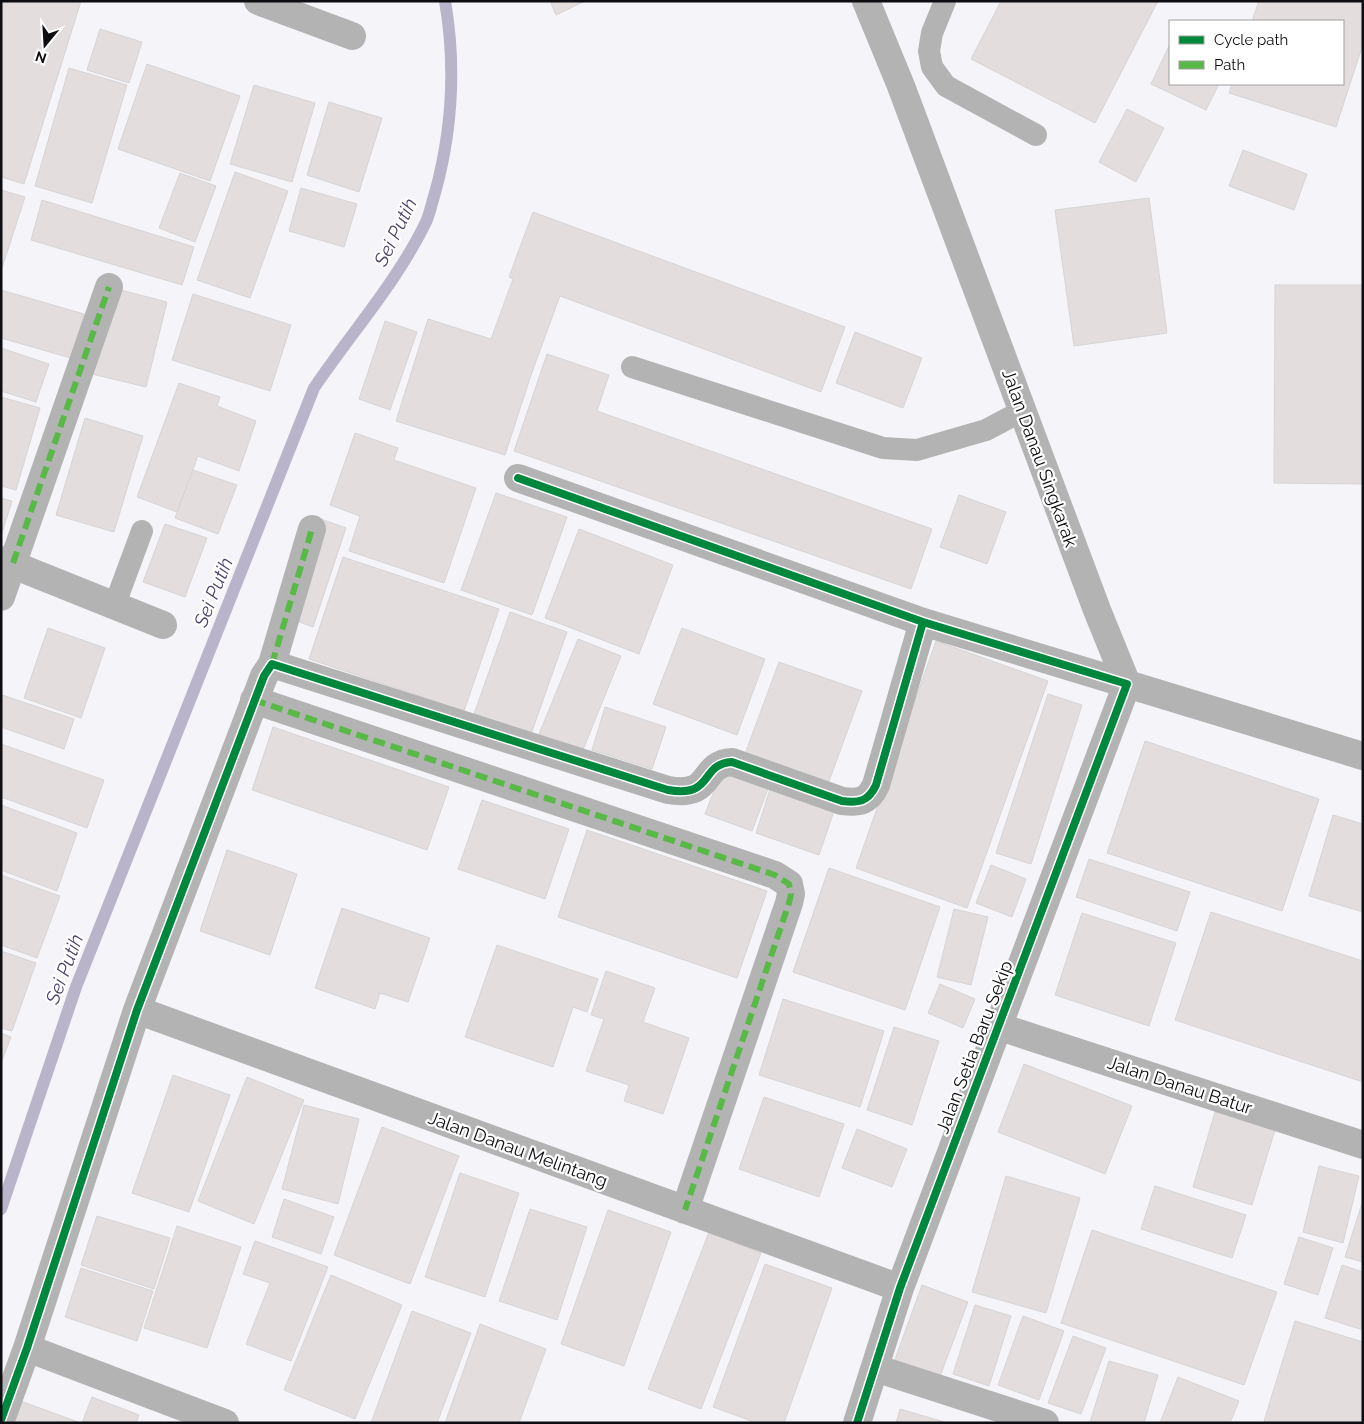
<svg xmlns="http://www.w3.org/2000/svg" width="1364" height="1424" viewBox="0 0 1364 1424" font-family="Raleway,sans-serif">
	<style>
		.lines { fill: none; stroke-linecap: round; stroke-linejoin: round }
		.stream { stroke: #b9b4c9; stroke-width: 12 }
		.building { fill: #e3dedd; stroke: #d6d4d5 }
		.service { stroke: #b3b3b4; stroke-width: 22 }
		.minor { stroke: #b3b3b4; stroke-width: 28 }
		.tertiary { stroke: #b3b3b4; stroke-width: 28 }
		.quiet { stroke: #58b947; stroke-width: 6; stroke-dasharray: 12 6; stroke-linecap: butt }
		.cycleway-casing { stroke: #fff; stroke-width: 11 }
		.cycleway { stroke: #00873e; stroke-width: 8 }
		.labels { text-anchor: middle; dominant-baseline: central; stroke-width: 4.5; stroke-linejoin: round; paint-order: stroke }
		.street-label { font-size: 18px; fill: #0e0d11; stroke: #fff }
		.water-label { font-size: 19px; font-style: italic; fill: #4e416c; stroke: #fff }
	</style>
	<rect width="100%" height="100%" fill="#f5f4f9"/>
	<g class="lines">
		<path class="stream" d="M 1,1209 L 76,987 L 314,388 C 351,333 397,282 426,222 C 430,213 432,202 435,193 C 452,131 456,65 445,1"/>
	</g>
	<path class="building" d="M 3,1 L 81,1 L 24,184 L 1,177 L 1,7 Z
		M 550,1 L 585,1 L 556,15 Z
		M 1001,1 L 1158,1 L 1095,123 L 971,59 Z
		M 1259,1 L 1363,1 L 1363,44 L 1336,127 L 1229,93 L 1232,84 L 1343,84 L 1343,21 L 1252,21 Z
		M 100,29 L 142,42 L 129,83 L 87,70 Z
		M 1170,44 L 1170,84 L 1219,84 L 1206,110 L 1151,84 Z
		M 147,64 L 240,96 L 210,181 L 118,149 Z
		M 69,68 L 127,85 L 92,203 L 35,186 Z
		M 254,85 L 315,103 L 292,182 L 230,164 Z
		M 329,102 L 382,118 L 359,192 L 307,175 Z
		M 1127,109 L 1164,128 L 1136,182 L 1099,162 Z
		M 1243,150 L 1307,174 L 1294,210 L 1229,186 Z
		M 235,172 L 288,191 L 250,298 L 197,280 Z
		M 180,173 L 216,186 L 195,242 L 159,228 Z
		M 301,188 L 357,204 L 344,247 L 289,231 Z
		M 1,190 L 25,197 L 1,271 Z
		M 1149,198 L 1167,333 L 1074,346 L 1055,210 Z
		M 42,200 L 194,247 L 182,285 L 31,240 Z
		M 533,212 L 845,327 L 821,392 L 560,296 L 531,375 L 505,455 L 396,421 L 428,319 L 491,339 L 513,279 L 509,277 Z
		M 1275,285 L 1363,285 L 1363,484 L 1274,483 Z
		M 113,288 L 167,302 L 146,387 L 92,374 Z
		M 1,290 L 84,314 L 71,358 L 1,338 Z
		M 193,294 L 291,325 L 270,391 L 172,360 Z
		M 385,321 L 417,332 L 390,410 L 359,399 Z
		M 855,332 L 922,358 L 903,408 L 836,383 Z
		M 1,348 L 49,364 L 36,402 L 1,391 Z
		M 547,354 L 609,375 L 597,411 L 932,529 L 911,589 L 514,451 Z
		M 179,383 L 220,397 L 217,406 L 256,421 L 239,471 L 198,456 L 177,512 L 137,497 Z
		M 1,397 L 40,408 L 16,490 L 1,486 Z
		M 85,418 L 143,436 L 114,532 L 56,515 Z
		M 355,433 L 398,448 L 394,460 L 476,488 L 444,583 L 349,551 L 360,516 L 330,505 Z
		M 193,470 L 237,485 L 218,534 L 175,518 Z
		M 496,493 L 567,517 L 532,615 L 461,590 Z
		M 959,495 L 1006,512 L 987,564 L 940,547 Z
		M 1,498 L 12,501 L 1,536 Z
		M 318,518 L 346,528 L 313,627 L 286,617 Z
		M 165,524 L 207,538 L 185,597 L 143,582 Z
		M 579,529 L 673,565 L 639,654 L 545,618 Z
		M 343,557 L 499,609 L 464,711 L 309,659 Z
		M 510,612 L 567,632 L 530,737 L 473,717 Z
		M 48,628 L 105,648 L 81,718 L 24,698 Z
		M 682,628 L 765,659 L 737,735 L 653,704 Z
		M 578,639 L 621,656 L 580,757 L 537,739 Z
		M 936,641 L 1048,681 L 967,908 L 856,868 Z
		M 779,662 L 862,691 L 828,784 L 745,754 Z
		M 1048,694 L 1082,705 L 1031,864 L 996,853 Z
		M 2,695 L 74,719 L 64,749 L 1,727 Z
		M 605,707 L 666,727 L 652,769 L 592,750 Z
		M 273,727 L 449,787 L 427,850 L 252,790 Z
		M 1145,741 L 1319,799 L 1282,911 L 1107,853 Z
		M 1,744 L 104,780 L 87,828 L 1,797 Z
		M 723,768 L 769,786 L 752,831 L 705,814 Z
		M 771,786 L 835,808 L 819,855 L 756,833 Z
		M 482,800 L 569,829 L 545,899 L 458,869 Z
		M 1,805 L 77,833 L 57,891 L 1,870 Z
		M 1333,815 L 1363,824 L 1363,912 L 1309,896 Z
		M 587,830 L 767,891 L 737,978 L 558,917 Z
		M 227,850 L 297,874 L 270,955 L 200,931 Z
		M 1089,859 L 1190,892 L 1177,931 L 1076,897 Z
		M 991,865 L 1026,879 L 1012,917 L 976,903 Z
		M 829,868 L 940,907 L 905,1010 L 793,972 Z
		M 1,875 L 60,896 L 37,958 L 1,945 Z
		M 342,908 L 430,938 L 408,1002 L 380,993 L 375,1009 L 315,988 Z
		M 954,909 L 988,917 L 971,985 L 937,977 Z
		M 1211,912 L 1363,961 L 1363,1082 L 1175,1020 Z
		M 1082,913 L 1176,943 L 1149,1026 L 1055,995 Z
		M 497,945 L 598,979 L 587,1012 L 573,1007 L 553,1067 L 465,1037 Z
		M 1,951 L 36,963 L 12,1031 L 1,1028 Z
		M 606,971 L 655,988 L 643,1022 L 689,1038 L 663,1114 L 624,1101 L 629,1085 L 586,1071 L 604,1019 L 591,1015 Z
		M 940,984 L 975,999 L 963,1028 L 928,1013 Z
		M 783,999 L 884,1031 L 860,1107 L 759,1075 Z
		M 894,1027 L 939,1041 L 912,1125 L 867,1110 Z
		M 1,1033 L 11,1037 L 1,1063 Z
		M 1024,1064 L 1132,1106 L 1105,1174 L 998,1132 Z
		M 173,1075 L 230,1095 L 189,1212 L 132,1193 Z
		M 247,1077 L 304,1100 L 254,1224 L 198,1201 Z
		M 764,1097 L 844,1124 L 819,1197 L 739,1169 Z
		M 304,1105 L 359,1119 L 338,1204 L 282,1189 Z
		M 1215,1112 L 1275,1130 L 1252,1205 L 1193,1187 Z
		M 382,1127 L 459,1156 L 410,1284 L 334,1255 Z
		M 857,1129 L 907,1149 L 892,1187 L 842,1168 Z
		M 1319,1166 L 1359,1176 L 1343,1243 L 1303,1232 Z
		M 460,1173 L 519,1193 L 485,1297 L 425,1277 Z
		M 1006,1176 L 1080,1198 L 1046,1313 L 972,1292 Z
		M 1155,1186 L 1246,1215 L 1232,1258 L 1141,1229 Z
		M 284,1199 L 334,1217 L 321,1254 L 272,1237 Z
		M 1363,1200 L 1363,1262 L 1345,1257 Z
		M 530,1209 L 587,1227 L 557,1320 L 499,1301 Z
		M 608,1210 L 671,1232 L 624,1366 L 561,1344 Z
		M 97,1216 L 170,1238 L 154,1289 L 81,1265 Z
		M 177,1226 L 241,1247 L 207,1348 L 144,1328 Z
		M 1092,1230 L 1277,1292 L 1244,1385 L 1061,1323 Z
		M 709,1232 L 761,1253 L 701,1409 L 648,1389 Z
		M 1299,1237 L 1333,1248 L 1318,1295 L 1284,1284 Z
		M 255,1241 L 328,1267 L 291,1361 L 246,1344 L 270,1283 L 243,1274 Z
		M 765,1264 L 832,1288 L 784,1423 L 757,1423 L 713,1407 Z
		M 1342,1265 L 1363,1272 L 1363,1330 L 1325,1318 Z
		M 81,1268 L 153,1291 L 137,1341 L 65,1317 Z
		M 331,1275 L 402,1305 L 355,1419 L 284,1390 Z
		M 922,1285 L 968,1302 L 939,1379 L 894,1362 Z
		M 975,1305 L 1011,1316 L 989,1386 L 953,1374 Z
		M 412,1311 L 471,1333 L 437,1423 L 371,1423 Z
		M 1023,1316 L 1064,1331 L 1039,1400 L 998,1385 Z
		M 1295,1321 L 1363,1342 L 1363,1423 L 1270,1423 L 1264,1421 Z
		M 480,1324 L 546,1349 L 519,1423 L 445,1423 Z
		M 1073,1336 L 1106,1348 L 1081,1414 L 1048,1403 Z
		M 1109,1361 L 1158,1375 L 1144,1423 L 1090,1422 Z
		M 1178,1377 L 1239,1401 L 1230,1423 L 1160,1423 Z
		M 92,1397 L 139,1415 L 136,1423 L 82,1423 Z
		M 15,1399 L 78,1422 L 7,1423 Z
		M 900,1409 L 948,1423 L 896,1423 Z"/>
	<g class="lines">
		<path class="service" d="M 945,1 L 932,33 L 929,51 L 932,67 L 946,86 L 1036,135
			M 632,367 L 883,448 L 917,450 L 986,430 L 1022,411
			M 115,604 L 142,531"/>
		<path class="minor" d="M 258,1 L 352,36
			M 518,478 L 923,622 L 1127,684 L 900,1288 L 857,1423
			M 1,560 L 163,625
			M 1,597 L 109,287
			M 272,664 L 312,529
			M 254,700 L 775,875 L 789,884 L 791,894 L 789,903 L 685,1210
			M 137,1010 L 900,1288
			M 997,1026 L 1363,1145
			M 27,1348 L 225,1423
			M 875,1368 L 1045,1423
			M 1,1420 L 27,1348 L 137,1010 L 264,676 L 272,664 L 668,790 C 715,798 699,764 732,762 L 842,801 C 859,803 868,802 876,785 L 923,622"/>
		<path class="tertiary" d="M 866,1 L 901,86 L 1097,610 L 1127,684 L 1363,756"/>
		<path class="quiet" d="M 13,563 L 109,287
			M 272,664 L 312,529
			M 254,700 L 775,875 L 789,884 L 791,894 L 789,903 L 685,1210"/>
		<g class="cycleway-casing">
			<path id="cycleway" d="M 518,478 L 923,622 L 1127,684 L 900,1288 L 857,1423
				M 1,1420 L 27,1348 L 137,1010 L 264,676 L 272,664 L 668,790 C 715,798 699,764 732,762 L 842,801 C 859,803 868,802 876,785 L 923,622"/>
		</g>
		<use href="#cycleway" class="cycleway"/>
	</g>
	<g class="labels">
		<g class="street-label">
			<text transform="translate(1040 458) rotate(70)">Jalan Danau Singkarak</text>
			<text transform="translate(974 1047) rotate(-69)">Jalan Setia Baru Sekip</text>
			<text transform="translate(1180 1085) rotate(18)">Jalan Danau Batur</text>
			<text transform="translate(518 1149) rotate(20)">Jalan Danau Melintang</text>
		</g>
		<g class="water-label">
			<text transform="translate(395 232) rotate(-64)">Sei Putih</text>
			<text transform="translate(213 592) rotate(-68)">Sei Putih</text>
			<text transform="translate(64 969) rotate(-69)">Sei Putih</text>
		</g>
	</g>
	<rect width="1364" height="1424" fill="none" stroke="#0e0d11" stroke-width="5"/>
	<rect x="1169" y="20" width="175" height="65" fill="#ffffff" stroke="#9f9ea0"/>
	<rect x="1179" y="36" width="25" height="8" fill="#00873e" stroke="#9f9ea0"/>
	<text x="1214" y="45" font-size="15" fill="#0e0d11">Cycle path</text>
	<rect x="1179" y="61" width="25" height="8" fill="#58b947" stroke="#9f9ea0"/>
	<text x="1214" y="70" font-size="15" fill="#0e0d11">Path</text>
	<g transform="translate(45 45) rotate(198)" stroke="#ffffff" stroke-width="4" paint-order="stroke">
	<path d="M0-4L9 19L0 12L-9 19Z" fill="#0e0d11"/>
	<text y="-8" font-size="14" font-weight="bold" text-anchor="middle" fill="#0e0d11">N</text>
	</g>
</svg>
